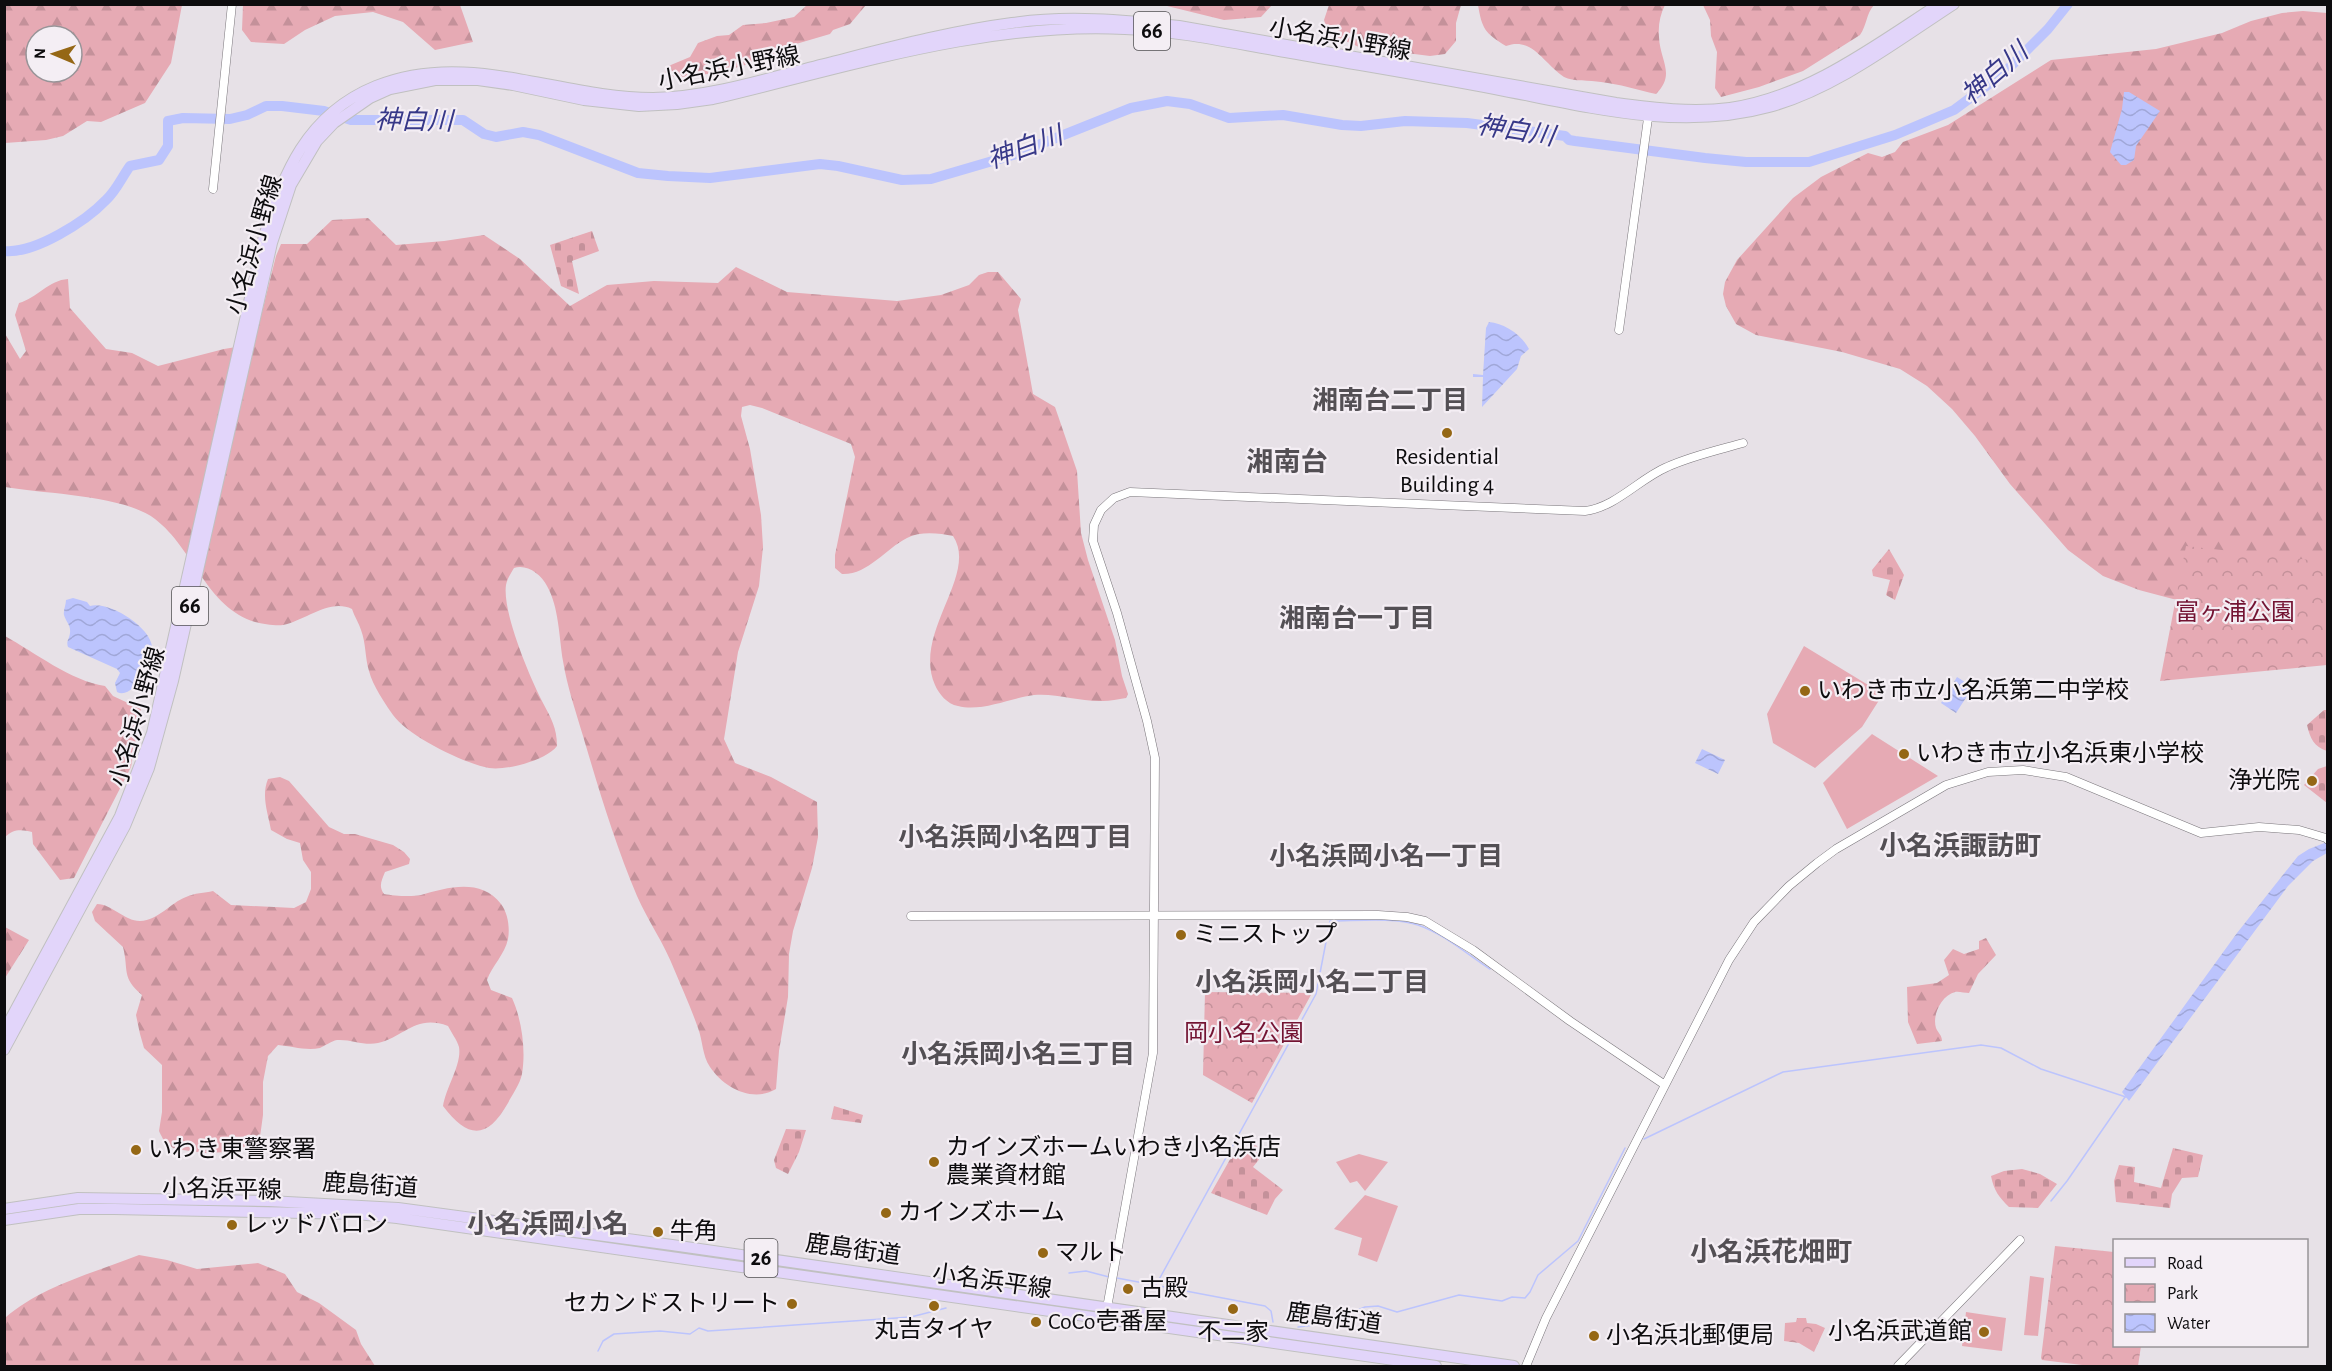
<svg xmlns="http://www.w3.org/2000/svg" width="2332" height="1371" viewBox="0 0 2332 1371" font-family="'Alegreya Sans','Noto Sans JP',sans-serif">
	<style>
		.grass { fill: #e6aab4 }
		.forest { fill: url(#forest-firs); fill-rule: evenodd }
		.cemetery { fill: url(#cemetery-stones) }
		.park { fill: url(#park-crowns) }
		.water { fill: url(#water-waves) }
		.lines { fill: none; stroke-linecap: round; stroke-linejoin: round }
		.stream { stroke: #bcc4fd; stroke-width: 1.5 }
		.river { stroke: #bcc4fd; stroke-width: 10 }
		.tertiary-casing { stroke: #7a767b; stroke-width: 9 }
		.primary-casing { stroke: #c0c0c0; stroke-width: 12 }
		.tertiary { stroke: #fff; stroke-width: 8 }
		.primary { stroke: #e2d5fa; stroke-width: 10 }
		.poi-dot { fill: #956715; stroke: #f4eef4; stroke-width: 2 }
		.labels { text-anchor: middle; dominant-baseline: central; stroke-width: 4.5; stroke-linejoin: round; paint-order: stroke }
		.shield { fill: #f4eef4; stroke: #525053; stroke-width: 1.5 }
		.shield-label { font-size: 22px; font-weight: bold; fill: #0d0c0e }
		.street-label { font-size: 24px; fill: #0d0c0e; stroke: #f4eef4 }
		.poi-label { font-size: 24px; fill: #0d0c0e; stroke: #f4eef4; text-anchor: start }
		.park-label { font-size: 24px; fill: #731332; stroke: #f4eef4 }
		.water-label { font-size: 26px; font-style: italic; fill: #373888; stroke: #f4eef4 }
		.neighbourhood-label { font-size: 26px; font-weight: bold; fill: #534f54; stroke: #f4eef4 }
		.quarter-label { font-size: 27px; font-weight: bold; fill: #534f54; stroke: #f4eef4 }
	</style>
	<defs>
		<pattern id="forest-firs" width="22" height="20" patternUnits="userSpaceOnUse" patternTransform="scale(1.5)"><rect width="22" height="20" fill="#e6aab4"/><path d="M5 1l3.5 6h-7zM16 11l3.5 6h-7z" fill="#c4919a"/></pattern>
		<pattern id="cemetery-stones" width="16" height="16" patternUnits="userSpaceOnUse" patternTransform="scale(1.5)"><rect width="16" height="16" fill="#e6aab4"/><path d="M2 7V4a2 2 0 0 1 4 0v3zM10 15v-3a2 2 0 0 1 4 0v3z" fill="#c4919a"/></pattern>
		<pattern id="park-crowns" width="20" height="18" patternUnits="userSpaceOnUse" patternTransform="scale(1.5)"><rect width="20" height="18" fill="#e6aab4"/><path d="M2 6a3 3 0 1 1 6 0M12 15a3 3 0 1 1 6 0" fill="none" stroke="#c4919a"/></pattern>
		<pattern id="water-waves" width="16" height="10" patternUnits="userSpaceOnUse" patternTransform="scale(1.5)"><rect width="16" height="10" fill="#bcc4fd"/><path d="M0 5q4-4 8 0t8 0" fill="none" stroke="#a0a7d8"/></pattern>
	</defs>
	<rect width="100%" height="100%" fill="#e7e1e7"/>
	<path class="grass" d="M 1804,646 L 1883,694 L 1862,727 L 1815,768 L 1773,743 L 1767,714 Z
		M 1872,734 L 1938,776 L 1847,829 L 1823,783 Z
		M 1359,1154 L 1388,1162 L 1365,1191 L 1357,1181 L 1350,1183 L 1336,1162 Z
		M 1365,1195 L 1398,1206 L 1377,1262 L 1358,1255 L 1362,1238 L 1334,1229 Z
		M 2030,1276 L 2044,1278 L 2038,1336 L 2024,1335 Z
		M 1966,1312 L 2006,1318 L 2002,1351 L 1962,1346 Z"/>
	<path class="forest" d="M 808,4 L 866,5 L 850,24 L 833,30 L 830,34 L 796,44 L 774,57 L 724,71 L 690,77 L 664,76 L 666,67 L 690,57 L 698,43 L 717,36 L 729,35 L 743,25 L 766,23 L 794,17 Z
		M 4,5 L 5,4 L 182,5 L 171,63 L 145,103 L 101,122 L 87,121 L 63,136 L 46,140 L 5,143 ZM 36,36 L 72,36 L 72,72 L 36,72 Z
		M 243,5 L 460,5 L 473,42 L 435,50 L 403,22 L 373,12 L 335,16 L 305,30 L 284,44 L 251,42 L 242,30 Z
		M 1163,5 L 1272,5 L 1261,17 L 1224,20 Z
		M 1461,5 L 1456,23 L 1456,41 L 1445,54 L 1430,56 L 1359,47 L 1328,33 L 1324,20 L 1329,5 Z
		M 1478,5 L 1665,5 C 1660,15 1658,25 1659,37 C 1660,61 1676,74 1656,94 C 1638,90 1619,84 1601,82 C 1590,80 1573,82 1564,77 C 1544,64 1532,36 1506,46 C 1485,33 1482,29 1478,5 Z
		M 1703,5 L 1874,5 C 1866,14 1867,25 1860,35 L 1803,71 L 1759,87 L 1721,97 L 1715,88 L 1717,52 L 1711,36 L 1710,20 Z
		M 2303,11 L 2327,13 L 2327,591 L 2218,603 L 2173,599 L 2139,590 L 2103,576 L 2068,550 L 2010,484 L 1975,436 L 1952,409 L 1927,386 L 1900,369 L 1842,352 L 1756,335 L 1736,324 L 1726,306 L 1723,294 L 1725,282 L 1737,260 L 1793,198 L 1821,177 L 1868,153 L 1882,157 L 1895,152 L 1903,142 L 1948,125 L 2051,60 L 2156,49 L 2222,33 L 2251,21 L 2282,13 Z
		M 368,218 L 396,245 L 444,241 L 484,235 L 520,259 L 570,306 L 607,285 L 654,281 L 718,283 L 736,267 L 787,292 L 897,301 L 941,295 L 969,285 L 979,275 L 988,272 L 998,272 L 1021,299 L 1018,310 L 1033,394 L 1055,407 L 1077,471 L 1081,533 L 1088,560 L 1115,640 L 1122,676 L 1128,694 L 1126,698 C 1118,699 1110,701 1103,701 C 1080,702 1057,693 1034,695 C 1010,698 982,712 958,706 C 947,704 939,694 935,685 C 912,633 979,575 953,536 C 939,533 920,531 907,538 C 885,549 868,575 842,574 L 835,568 L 835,555 L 855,457 L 851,444 L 762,408 L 750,405 L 742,407 L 741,416 L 750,449 L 761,515 L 763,547 L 759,586 L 738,652 L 724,739 L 735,763 L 771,777 L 817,802 L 818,837 L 812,868 L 793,931 L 789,954 L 788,997 L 779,1051 L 776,1089 C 753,1103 724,1088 710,1067 C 702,1055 703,1041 698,1028 C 691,1008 682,988 674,969 C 664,943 648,921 637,896 C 615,844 599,790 583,736 C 576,712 567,686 563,661 C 559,637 559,607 547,586 C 541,574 527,564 514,568 C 511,573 507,579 506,585 C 502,612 530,678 543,703 C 551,718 557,728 557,746 C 547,760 506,771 489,768 C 463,763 408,736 393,715 C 384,702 373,686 369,671 C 365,658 366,643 361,630 C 359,623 354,616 352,609 C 329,598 305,621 283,625 C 276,626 263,624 255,622 C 206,607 194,549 155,519 C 124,495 45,494 5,487 L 4,332 L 20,359 L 26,351 L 15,315 L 19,303 C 37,298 49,280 68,279 L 70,308 L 106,349 L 132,353 L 158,366 L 224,349 L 254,344 L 276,256 L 281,244 L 307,244 L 332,220 Z
		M 5,636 C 34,652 71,681 105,686 L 113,696 L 141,709 L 131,767 L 74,878 L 60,880 L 33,844 L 32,832 C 21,829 13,829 5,837 Z
		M 280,777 L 289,781 L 329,827 L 344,834 L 355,834 L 393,845 L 404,852 L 410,859 L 409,864 L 385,872 C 382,880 378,886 384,894 C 394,896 412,897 421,895 C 448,887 481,878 501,904 C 508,913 510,928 508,939 C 505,954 492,966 487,980 L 491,990 L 512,998 C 522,1020 526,1051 522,1074 C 520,1084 512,1095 508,1103 C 487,1140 468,1139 443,1106 C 446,1087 462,1064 459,1047 C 457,1040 451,1032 448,1026 C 415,1014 405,1037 378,1043 C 364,1046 351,1039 337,1040 C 331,1041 325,1046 320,1048 C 306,1051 291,1046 278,1045 L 268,1056 L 263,1082 L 263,1115 L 260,1137 L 249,1147 L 227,1152 L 206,1153 L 175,1149 L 165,1143 L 159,1131 L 162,1112 L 162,1065 L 144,1048 L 140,1034 L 136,1015 L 142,995 C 121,977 129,971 123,947 L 95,921 L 92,912 L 97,904 C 112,904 124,921 140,921 C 159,920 170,903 186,897 C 194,893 205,893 213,891 L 231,905 L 294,908 L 306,902 L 311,889 L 311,872 L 303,860 L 300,843 L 287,839 L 271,830 C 268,813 261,796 268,779 Z
		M 5,927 L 29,940 L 5,978 Z
		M 1986,938 L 1996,955 L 1978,974 L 1969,993 C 1965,993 1958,991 1955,992 C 1941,996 1932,1015 1936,1028 C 1938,1033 1942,1035 1942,1041 L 1917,1044 L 1908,1022 L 1907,987 L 1937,983 L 1949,975 L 1944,960 L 1953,949 L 1964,954 L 1979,949 L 1979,941 Z
		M 139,1255 L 167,1260 L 197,1269 L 258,1263 L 285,1274 L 297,1292 L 319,1303 L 356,1330 L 361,1344 L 375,1366 L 5,1366 L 5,1318 C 41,1286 94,1273 139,1255 Z"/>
	<path class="cemetery" d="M 592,231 L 599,251 L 572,261 L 579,294 L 561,286 L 550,245 Z
		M 1889,549 L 1904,575 L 1895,600 L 1886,595 L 1890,580 L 1873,576 L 1872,570 Z
		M 2324,710 L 2327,710 L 2327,751 C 2314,747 2310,738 2307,725 Z
		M 2327,766 L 2328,766 L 2327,803 L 2304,785 L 2318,769 Z
		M 834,1106 L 863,1115 L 861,1123 L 831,1119 Z
		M 786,1129 L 806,1130 L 799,1152 L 788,1174 L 776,1168 L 774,1160 Z
		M 1254,1144 L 1265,1152 L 1253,1167 L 1283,1190 L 1275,1199 L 1267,1215 L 1211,1193 L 1237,1147 L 1248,1153 Z
		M 2173,1148 L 2203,1155 L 2198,1177 L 2182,1178 L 2172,1194 L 2170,1208 L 2116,1202 L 2114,1181 L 2119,1165 L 2135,1167 L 2134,1182 L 2161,1188 Z
		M 2022,1169 L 2040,1174 L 2057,1184 L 2038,1208 L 2009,1207 C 1999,1197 1994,1191 1991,1176 L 2004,1171 Z"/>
	<path class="park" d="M 2186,546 L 2327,562 L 2327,665 L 2160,681 Z
		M 1205,992 L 1312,993 L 1252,1103 L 1203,1075 Z
		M 2055,1246 L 2114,1252 L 2114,1346 L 2141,1346 L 2138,1366 L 2090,1366 L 2042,1360 L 2041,1358 Z
		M 1797,1318 L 1806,1318 L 1807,1323 L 1816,1324 L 1825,1328 L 1814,1352 L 1799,1343 L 1784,1341 L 1785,1323 L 1796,1322 Z"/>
	<path class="water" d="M 2124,92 L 2129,92 L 2160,111 L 2136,146 L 2134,160 L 2126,165 L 2121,165 L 2110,152 L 2122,109 Z
		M 1489,322 C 1504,323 1522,335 1529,349 L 1521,356 L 1517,369 L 1482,407 L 1483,377 L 1473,377 L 1473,374 L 1483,375 L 1486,328 Z
		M 73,598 L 87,602 L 90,606 C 109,601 149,626 152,646 L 133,688 C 128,692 123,695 117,692 L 115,683 L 120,673 L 117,669 L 68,647 C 66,641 69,640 70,633 C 71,625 66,622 64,615 C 63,611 66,605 66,600 Z
		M 1957,677 L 1973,687 L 1956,713 L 1941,703 Z
		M 1702,749 L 1725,760 L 1718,774 L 1695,763 Z
		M 2327,842 L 2327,853 L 2313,861 L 2288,886 L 2129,1101 L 2122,1092 L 2237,933 L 2298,856 L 2309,849 Z"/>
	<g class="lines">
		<path class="stream" d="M 1644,1139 L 1783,1072 L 1981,1045 L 2001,1048 L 2041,1069 L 2126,1097
			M 2051,1201 L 2067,1181 L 2125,1097
			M 1069,1273 L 1086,1271 L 1109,1277
			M 1117,1278 L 1265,1306 L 1271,1311 L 1273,1322
			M 1156,1285 L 1316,994 L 1330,921 C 1356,921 1394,917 1418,925 C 1444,934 1467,954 1490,969
			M 1298,1327 L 1323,1324 L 1365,1307 L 1378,1306 L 1397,1312 L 1459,1295 L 1502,1301 L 1512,1297 L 1525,1298 L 1530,1292 L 1538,1275 L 1578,1241 L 1625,1148
			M 598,1351 L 603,1341 L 614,1334 L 660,1331 L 690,1334 L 699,1328 L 708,1331 L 911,1317 L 946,1308"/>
		<path class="river" d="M 4,251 C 35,254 86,221 106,200 C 116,191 122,177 130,166 L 159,160 L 168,146 L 168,121 L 183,118 L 230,119 L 247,115 L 266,106 L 282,106 L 324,111 L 351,120 L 463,120 L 484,134 L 496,137 L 523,132 L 539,135 L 638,173 L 668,176 L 710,178 L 820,164 L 838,166 L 902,180 L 931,179 L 1013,155 L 1131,108 L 1167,101 L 1190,104 L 1229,118 L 1283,115 L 1342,125 L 1361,126 L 1405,121 L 1467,123 L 1565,136 L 1569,140 L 1575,141 L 1705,158 L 1746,162 L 1809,162 L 1895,135 L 1954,110 L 2005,72 L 2048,29 L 2068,4"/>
		<g class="tertiary-casing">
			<path id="tertiary" d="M 213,189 L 232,4
				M 1619,330 L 1649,111
				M 911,916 L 1378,915 L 1407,917 L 1425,921 L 1473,950 L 1570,1021 L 1665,1085
				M 1105,1319 L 1153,1053 L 1155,758 L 1147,721 L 1117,613 L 1093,541 L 1094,525 L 1101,510 L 1114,498 L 1130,492 L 1585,511 C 1616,507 1639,479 1667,467 C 1691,456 1718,450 1743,443
				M 1526,1366 L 1546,1318 L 1729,960 L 1754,922 L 1789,886 L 1817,863 L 1836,849 L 1946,785 L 1988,772 L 2023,770 L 2066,777 L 2201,833 L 2259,827 L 2299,830 L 2326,838 L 2328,840
				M 1898,1366 L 2020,1240"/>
		</g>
		<g class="primary-casing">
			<path id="primary" d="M 4,1031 L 120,816 L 152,733 L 263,240 C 282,174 307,114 376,86 C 468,49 559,98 653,98 C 713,97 774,76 832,62 C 891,47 951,31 1012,23 C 1067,15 1124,20 1179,26 L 1616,103 C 1654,108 1692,113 1730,108 C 1809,96 1874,46 1939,4
				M 4,1050 L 125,826 L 149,768 L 173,681 L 272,243 L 291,185 L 317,141 L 334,123 L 370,98 L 390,89 L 435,80 L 478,80 L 513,85 L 584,100 L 639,106 L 677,104 L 713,99 C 849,67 984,22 1125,29 C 1181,31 1236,44 1291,53 C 1359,65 1427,76 1495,89 C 1584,106 1678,132 1769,107 C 1835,89 1897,41 1954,4
				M 4,1209 L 78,1198 L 269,1201 L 398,1208 L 672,1245 L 1514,1366
				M 4,1220 L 79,1209 L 114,1209 L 357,1214 L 397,1218 L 1436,1366"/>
		</g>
		<use href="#tertiary" class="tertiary"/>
		<use href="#primary" class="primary"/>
	</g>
	<g class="poi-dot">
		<circle cx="1447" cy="433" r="6"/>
		<circle cx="1805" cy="691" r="6"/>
		<circle cx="1904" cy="754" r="6"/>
		<circle cx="2312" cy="781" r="6"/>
		<circle cx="1181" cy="935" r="6"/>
		<circle cx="136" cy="1150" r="6"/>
		<circle cx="934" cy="1162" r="6"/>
		<circle cx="886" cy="1213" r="6"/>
		<circle cx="232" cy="1225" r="6"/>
		<circle cx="658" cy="1232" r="6"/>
		<circle cx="1043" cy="1253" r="6"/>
		<circle cx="1128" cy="1289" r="6"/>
		<circle cx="792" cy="1304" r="6"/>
		<circle cx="934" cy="1306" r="6"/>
		<circle cx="1233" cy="1309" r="6"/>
		<circle cx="1036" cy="1322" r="6"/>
		<circle cx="1984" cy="1332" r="6"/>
		<circle cx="1594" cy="1336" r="6"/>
	</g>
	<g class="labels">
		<g class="shield">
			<rect x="1134" y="12" width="36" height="38" rx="4.5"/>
			<rect x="172" y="587" width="36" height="38" rx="4.5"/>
			<rect x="744.5" y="1239" width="33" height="38" rx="4.5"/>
		</g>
		<g class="shield-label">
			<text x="1152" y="31">66</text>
			<text x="190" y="606">66</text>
			<text x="761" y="1258">26</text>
		</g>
		<g class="street-label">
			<text transform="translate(1340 40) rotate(10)">小名浜小野線</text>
			<text transform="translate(729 69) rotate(-11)">小名浜小野線</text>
			<text transform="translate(255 245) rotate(-74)">小名浜小野線</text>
			<text transform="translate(138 717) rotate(-74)">小名浜小野線</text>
			<text transform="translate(370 1186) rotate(4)">鹿島街道</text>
			<text transform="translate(222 1190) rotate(1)">小名浜平線</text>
			<text transform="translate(853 1250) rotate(8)">鹿島街道</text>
			<text transform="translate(992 1282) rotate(8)">小名浜平線</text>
			<text transform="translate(1334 1319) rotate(8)">鹿島街道</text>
		</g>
		<g class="poi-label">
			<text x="1447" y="457" text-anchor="middle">Residential<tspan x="1447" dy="28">Building 4</tspan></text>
			<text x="1817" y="691">いわき市立小名浜第二中学校</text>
			<text x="1916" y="754">いわき市立小名浜東小学校</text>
			<text x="2300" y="781" text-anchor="end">浄光院</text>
			<text x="1193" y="935">ミニストップ</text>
			<text x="946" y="1148">カインズホームいわき小名浜店<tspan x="946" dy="28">農業資材館</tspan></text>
			<text x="148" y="1150">いわき東警察署</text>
			<text x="898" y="1213">カインズホーム</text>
			<text x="244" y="1225">レッドバロン</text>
			<text x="670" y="1232">牛角</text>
			<text x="1055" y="1253">マルト</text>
			<text x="1140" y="1289">古殿</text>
			<text x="780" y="1304" text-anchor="end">セカンドストリート</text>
			<text x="1048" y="1322">CoCo壱番屋</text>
			<text x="934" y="1330" text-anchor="middle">丸吉タイヤ</text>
			<text x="1972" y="1332" text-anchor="end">小名浜武道館</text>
			<text x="1233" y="1333" text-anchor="middle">不二家</text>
			<text x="1606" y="1336">小名浜北郵便局</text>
		</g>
		<g class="park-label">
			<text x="2235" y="613">富ヶ浦公園</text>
			<text x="1244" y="1034">岡小名公園</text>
		</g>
		<g class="water-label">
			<text transform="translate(1995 74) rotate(-41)">神白川</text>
			<text transform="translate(414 121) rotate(1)">神白川</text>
			<text transform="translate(1516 131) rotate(9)">神白川</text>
			<text transform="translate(1025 148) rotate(-20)">神白川</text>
		</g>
		<g class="neighbourhood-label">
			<text x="1390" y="401">湘南台二丁目</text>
			<text x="1357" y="619">湘南台一丁目</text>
			<text x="1015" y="838">小名浜岡小名四丁目</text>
			<text x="1386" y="857">小名浜岡小名一丁目</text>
			<text x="1312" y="983">小名浜岡小名二丁目</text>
			<text x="1018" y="1055">小名浜岡小名三丁目</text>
		</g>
		<g class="quarter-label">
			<text x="1287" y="462">湘南台</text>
			<text x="1960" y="846">小名浜諏訪町</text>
			<text x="548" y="1224">小名浜岡小名</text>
			<text x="1771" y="1252">小名浜花畑町</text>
		</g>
	</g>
	<rect width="2332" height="1371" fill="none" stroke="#0d0c0e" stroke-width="12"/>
	<rect x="2113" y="1239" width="195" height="108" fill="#f4eef4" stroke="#989498" stroke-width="1.5"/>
	<rect x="2125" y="1258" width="30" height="9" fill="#e2d5fa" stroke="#989498" stroke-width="1.5"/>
	<text x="2167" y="1269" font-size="18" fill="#0d0c0e">Road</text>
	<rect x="2125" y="1284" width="30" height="18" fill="url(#park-crowns)" stroke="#989498" stroke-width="1.5"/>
	<text x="2167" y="1299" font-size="18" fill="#0d0c0e">Park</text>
	<rect x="2125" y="1314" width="30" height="18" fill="url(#water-waves)" stroke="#989498" stroke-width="1.5"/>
	<text x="2167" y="1329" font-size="18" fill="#0d0c0e">Water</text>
	<g transform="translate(54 54) rotate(272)"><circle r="28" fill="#f4eef4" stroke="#989498" stroke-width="1.5"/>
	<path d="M0-4.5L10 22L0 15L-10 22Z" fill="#956715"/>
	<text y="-9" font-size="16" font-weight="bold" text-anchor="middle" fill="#0d0c0e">N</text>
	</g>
</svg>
